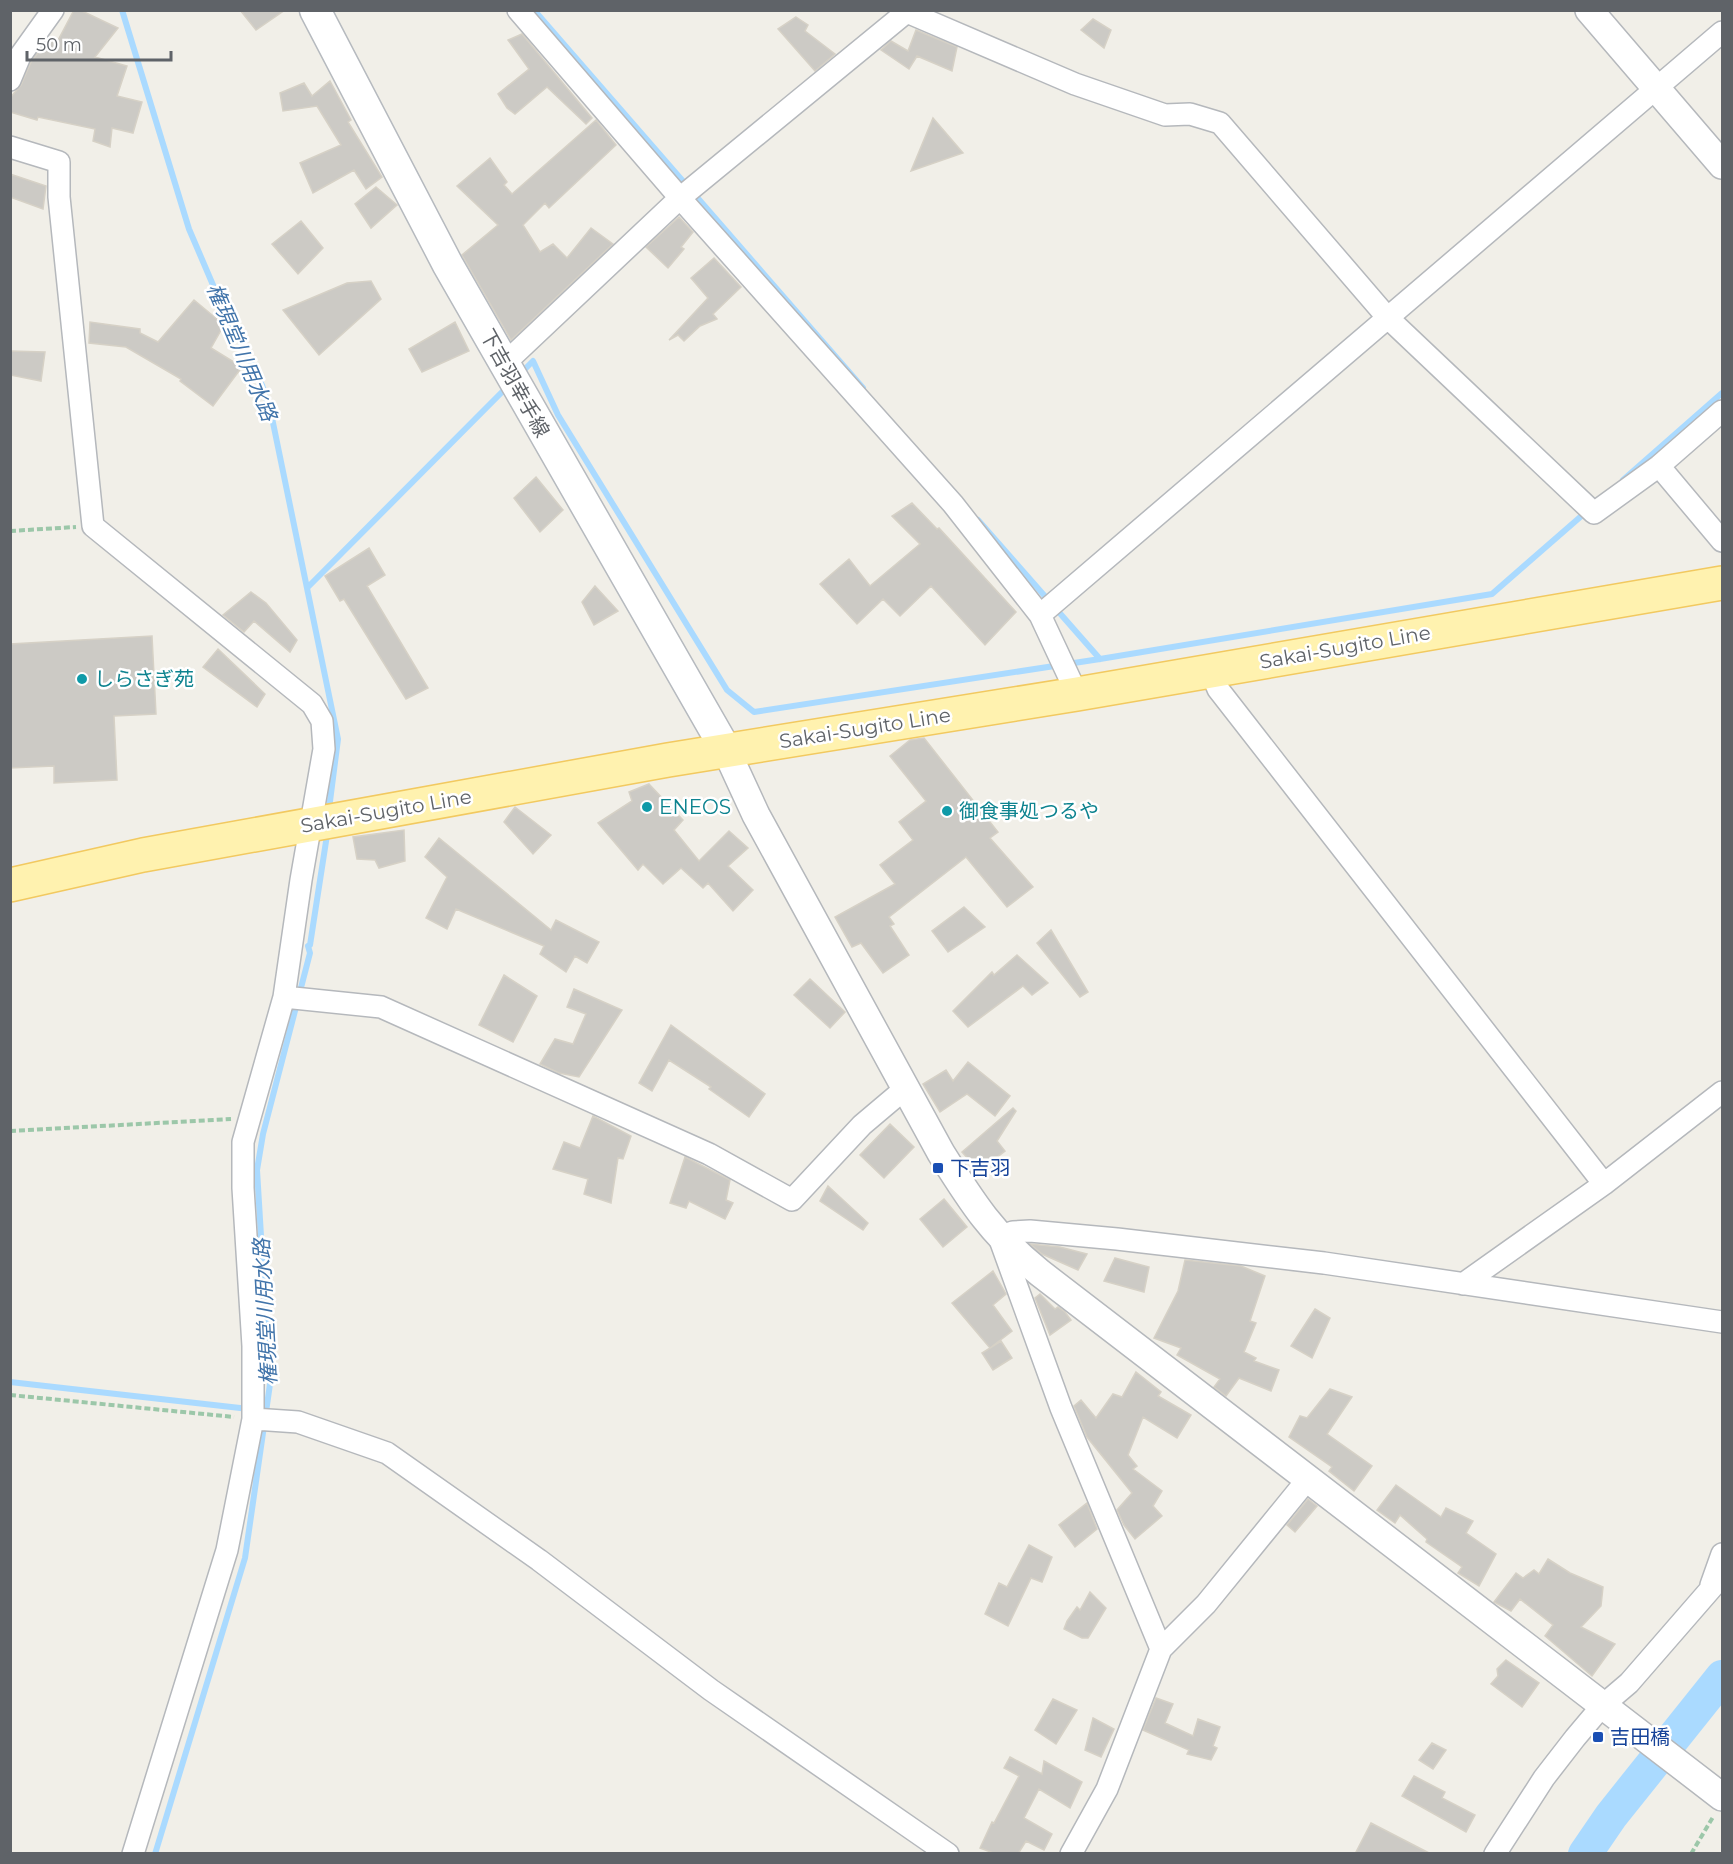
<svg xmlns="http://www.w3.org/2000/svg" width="1733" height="1864" viewBox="0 0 1733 1864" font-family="Montserrat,'Noto Sans JP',sans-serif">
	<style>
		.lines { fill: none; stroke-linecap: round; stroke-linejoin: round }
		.stream { stroke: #aadaff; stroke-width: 6 }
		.river { stroke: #aadaff; stroke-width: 34 }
		.building { fill: #cccac5; stroke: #d6d1c6; stroke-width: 1.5 }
		.minor-casing { stroke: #b5b8bc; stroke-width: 24 }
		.tertiary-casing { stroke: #b5b8bc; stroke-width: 30 }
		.secondary-casing { stroke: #b6babf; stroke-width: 33 }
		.primary-casing { stroke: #f2c960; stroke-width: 36 }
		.path { stroke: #9cc7a9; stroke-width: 4; stroke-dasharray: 6 3; stroke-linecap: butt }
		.minor { stroke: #fff; stroke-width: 21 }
		.tertiary { stroke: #fff; stroke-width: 27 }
		.secondary { stroke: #fff; stroke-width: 30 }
		.primary { stroke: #fff2af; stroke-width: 33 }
		.culture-dot { fill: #0f9aa8; stroke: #fff; stroke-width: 2 }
		.transit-dot { fill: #1a4fb4; stroke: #fff; stroke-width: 2 }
		.labels { text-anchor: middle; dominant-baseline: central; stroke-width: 5; stroke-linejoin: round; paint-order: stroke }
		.street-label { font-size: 20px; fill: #5f6368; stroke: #fff }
		.culture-label { font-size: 20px; fill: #0d838f; stroke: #fff; text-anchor: start }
		.transit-label { font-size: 20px; fill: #164399; stroke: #fff; text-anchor: start }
		.water-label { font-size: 21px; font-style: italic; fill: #4174aa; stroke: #fff }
	</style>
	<rect width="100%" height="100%" fill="#f1efe8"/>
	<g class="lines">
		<path class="stream" d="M 122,10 L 189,229 L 216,292 L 262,385 L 271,413 L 338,739 L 329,809
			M 534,10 L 863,388
			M 521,373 L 533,361 L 558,415 L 727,690 L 754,712 L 1100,659 L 1492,594 L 1586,512
			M 1623,480 L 1722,393
			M 978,520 L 1100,659
			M 308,587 L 507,387
			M 10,1382 L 249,1409
			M 155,1854 L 245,1558 L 270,1384 L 257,1170 L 263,1134 L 310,953 L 308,946 L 310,945 L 327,835"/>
		<path class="river" d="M 1585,1854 L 1611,1816 L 1722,1677"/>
	</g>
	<path class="building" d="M 74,10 L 80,10 L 118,28 L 95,57 L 127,66 L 117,96 L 142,102 L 133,133 L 112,128 L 110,147 L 93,141 L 95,129 L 38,117 L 37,120 L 10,112 L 10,98 L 21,85 L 31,62 L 49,38 L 56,44 Z
		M 240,10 L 285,10 L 256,30 Z
		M 796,17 L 808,25 L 805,31 L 835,54 L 815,71 L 778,29 Z
		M 1093,19 L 1111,30 L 1104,48 L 1081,30 Z
		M 916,30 L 957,47 L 952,71 L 917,56 L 909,69 L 881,50 L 891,41 L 908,51 Z
		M 522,34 L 592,118 L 586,124 L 547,87 L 515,114 L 507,108 L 498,94 L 529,69 L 508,40 Z
		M 330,81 L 351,120 L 348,122 L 382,177 L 366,189 L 354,170 L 313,193 L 300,163 L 341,145 L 317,106 L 283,111 L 280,93 L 304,83 L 312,96 Z
		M 933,118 L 963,153 L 911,171 Z
		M 596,120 L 616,145 L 549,208 L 545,203 L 523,225 L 540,252 L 553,244 L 567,258 L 591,228 L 613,244 L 511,340 L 462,255 L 498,225 L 457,186 L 490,158 L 507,182 L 504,185 L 512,194 Z
		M 10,174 L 46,186 L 43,209 L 10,197 Z
		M 376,187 L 397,205 L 371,228 L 355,204 Z
		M 679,217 L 693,232 L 681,247 L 684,249 L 668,268 L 646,247 Z
		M 301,221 L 323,248 L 298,274 L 272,244 Z
		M 714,258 L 741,287 L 713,314 L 717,319 L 700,326 L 684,341 L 678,335 L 669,340 L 708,298 L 691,278 Z
		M 371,281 L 381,299 L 319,355 L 283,310 L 347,283 Z
		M 194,300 L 224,325 L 211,348 L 242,367 L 213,406 L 180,381 L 181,379 L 126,347 L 89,343 L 90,322 L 140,329 L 140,333 L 158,342 Z
		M 455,322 L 469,351 L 422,372 L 409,349 Z
		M 10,351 L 45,352 L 41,381 L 10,375 Z
		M 536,477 L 563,510 L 540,532 L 514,498 Z
		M 912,503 L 937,529 L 939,528 L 1016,612 L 985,645 L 931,586 L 900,616 L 883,599 L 857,624 L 820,584 L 849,559 L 870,586 L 920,544 L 892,516 Z
		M 369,548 L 385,575 L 367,586 L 428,688 L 406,699 L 344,599 L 340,601 L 325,576 Z
		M 595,586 L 618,611 L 594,625 L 582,602 Z
		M 251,592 L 266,603 L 297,640 L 290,652 L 254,621 L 244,632 L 223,615 Z
		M 152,636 L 156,714 L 114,716 L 117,780 L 54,783 L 54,766 L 10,768 L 10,644 Z
		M 218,649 L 265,694 L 257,707 L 203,667 Z
		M 924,738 L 998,832 L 990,838 L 1033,887 L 1007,907 L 966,857 L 889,917 L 894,924 L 890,926 L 909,955 L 883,973 L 861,943 L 852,947 L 835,917 L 895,884 L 880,865 L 913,840 L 899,822 L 926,801 L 890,756 L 910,740 Z
		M 649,784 L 683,820 L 674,830 L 699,861 L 729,831 L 748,848 L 728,866 L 753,890 L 733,911 L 708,883 L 703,888 L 681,868 L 663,884 L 643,864 L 638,870 L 598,823 L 632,801 L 629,792 Z
		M 515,807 L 551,835 L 533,854 L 504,822 Z
		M 404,830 L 405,861 L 379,868 L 375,860 L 357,859 L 353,837 Z
		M 439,838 L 551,930 L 556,920 L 599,942 L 587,963 L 575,956 L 566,972 L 540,954 L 544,946 L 456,909 L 447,929 L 426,918 L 447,877 L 425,857 Z
		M 964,907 L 985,927 L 948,952 L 932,931 Z
		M 1051,930 L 1088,992 L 1080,997 L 1037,943 Z
		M 1017,955 L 1048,983 L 1032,995 L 1023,986 L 968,1027 L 953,1011 L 992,972 L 994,975 Z
		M 504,975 L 537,996 L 513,1042 L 479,1025 Z
		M 810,979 L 845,1012 L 830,1028 L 794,995 Z
		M 574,989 L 622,1010 L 579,1077 L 559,1073 L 540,1064 L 555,1039 L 573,1044 L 586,1014 L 567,1007 Z
		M 671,1025 L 765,1094 L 749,1117 L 709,1089 L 711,1087 L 669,1060 L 652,1091 L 639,1083 Z
		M 968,1062 L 1010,1096 L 995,1116 L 967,1094 L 940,1112 L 923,1084 L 946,1070 L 953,1081 Z
		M 1013,1108 L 1016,1111 L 997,1141 L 1005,1151 L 979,1171 L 962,1152 Z
		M 593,1116 L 631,1136 L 623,1159 L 618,1158 L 611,1203 L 584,1194 L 588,1179 L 553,1169 L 564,1142 L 580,1148 Z
		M 890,1124 L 914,1147 L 884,1178 L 860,1155 Z
		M 685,1157 L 730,1180 L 726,1200 L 733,1203 L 725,1219 L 689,1201 L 686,1208 L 670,1203 Z
		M 828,1186 L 868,1223 L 863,1230 L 820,1201 Z
		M 944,1199 L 967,1227 L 943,1247 L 920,1219 Z
		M 1030,1244 L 1060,1247 L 1087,1254 L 1078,1270 L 1042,1254 Z
		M 1115,1258 L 1149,1267 L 1144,1292 L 1104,1281 Z
		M 1185,1260 L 1241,1266 L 1265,1276 L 1250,1321 L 1256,1323 L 1244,1352 L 1256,1358 L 1254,1361 L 1279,1370 L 1271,1391 L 1239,1378 L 1226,1396 L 1214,1387 L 1220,1379 L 1177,1355 L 1181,1348 L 1154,1338 L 1178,1291 Z
		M 993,1271 L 1006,1294 L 993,1305 L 1012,1331 L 990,1348 L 952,1303 Z
		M 1040,1294 L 1055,1309 L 1058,1307 L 1065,1312 L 1071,1320 L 1050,1335 L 1035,1298 Z
		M 1315,1309 L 1330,1318 L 1312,1358 L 1291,1346 Z
		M 1001,1341 L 1012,1358 L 993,1370 L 982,1353 Z
		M 1136,1372 L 1161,1392 L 1158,1396 L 1191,1415 L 1177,1438 L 1143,1417 L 1128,1455 L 1137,1466 L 1133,1469 L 1162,1491 L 1153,1506 L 1162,1516 L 1135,1539 L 1124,1525 L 1117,1510 L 1132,1493 L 1087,1437 L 1074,1406 L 1081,1400 L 1096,1418 L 1113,1394 L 1122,1397 Z
		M 1330,1389 L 1352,1397 L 1327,1434 L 1372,1466 L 1354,1491 L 1329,1471 L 1332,1467 L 1289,1437 L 1300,1416 L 1307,1418 Z
		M 1396,1485 L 1441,1517 L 1446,1508 L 1473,1521 L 1466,1533 L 1496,1554 L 1479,1586 L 1458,1573 L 1462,1567 L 1426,1542 L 1427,1539 L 1400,1515 L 1395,1523 L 1377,1510 Z
		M 1308,1499 L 1317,1506 L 1295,1532 L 1287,1525 Z
		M 1087,1503 L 1097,1529 L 1075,1547 L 1059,1525 Z
		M 1029,1545 L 1052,1557 L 1042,1582 L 1031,1578 L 1008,1626 L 985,1614 L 999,1583 L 1007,1587 Z
		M 1548,1559 L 1570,1573 L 1603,1587 L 1601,1606 L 1581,1627 L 1615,1644 L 1592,1676 L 1545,1636 L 1553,1625 L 1520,1599 L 1511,1611 L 1494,1602 L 1516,1573 L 1523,1578 L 1534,1570 L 1539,1574 Z
		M 1090,1592 L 1106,1608 L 1088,1638 L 1082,1638 L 1064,1629 L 1067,1621 L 1077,1607 L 1080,1610 Z
		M 1506,1660 L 1539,1683 L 1522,1707 L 1491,1684 L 1498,1676 L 1497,1669 Z
		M 1156,1698 L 1173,1704 L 1165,1723 L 1193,1736 L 1198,1719 L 1220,1727 L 1213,1746 L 1217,1748 L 1211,1760 L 1187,1754 L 1189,1750 L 1143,1730 Z
		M 1053,1699 L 1077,1710 L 1056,1744 L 1035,1730 Z
		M 1093,1718 L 1114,1729 L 1101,1757 L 1085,1750 Z
		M 1432,1743 L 1446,1750 L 1433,1769 L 1419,1760 Z
		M 1010,1757 L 1042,1774 L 1044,1761 L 1082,1782 L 1070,1808 L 1039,1789 L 1024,1818 L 1052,1834 L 1044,1850 L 1026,1841 L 1018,1854 L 996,1854 L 980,1848 L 992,1822 L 994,1823 L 1019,1776 L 1004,1768 Z
		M 1414,1776 L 1445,1792 L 1442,1798 L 1475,1815 L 1466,1832 L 1402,1796 Z
		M 1371,1823 L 1431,1854 L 1355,1854 Z"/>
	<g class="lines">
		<g class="minor-casing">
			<path id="minor" d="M 518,10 L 680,198 L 953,504 L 1040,615 L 1077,694
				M 907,12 L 1075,84 L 1165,115 L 1190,114 L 1220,123 L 1387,317 L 1594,513 L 1659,466 L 1722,411
				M 10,80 L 20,56 L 53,10
				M 10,147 L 59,162 L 59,197 L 93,526 L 312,704 L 322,721 L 324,749 L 301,880 L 284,997 L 243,1142 L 243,1188 L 253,1346 L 253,1419 L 227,1550 L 133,1854
				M 505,363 L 680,198 L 909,10
				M 1659,466 L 1722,541
				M 1040,615 L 1722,32
				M 1210,670 L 1218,689 L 1604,1184
				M 284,997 L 381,1007 L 709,1154 L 792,1200 L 862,1125 L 907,1087
				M 1463,1284 L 1604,1184 L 1722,1092
				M 253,1419 L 298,1422 L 387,1453 L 539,1560 L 711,1690 L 948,1854
				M 1711,1585 L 1722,1554
				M 1161,1649 L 1061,1408 L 999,1237 L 1013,1232 L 1030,1231 L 1117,1239 L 1324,1263 L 1722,1322
				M 1071,1854 L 1107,1789 L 1161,1649 L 1206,1604 L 1307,1480
				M 1495,1854 L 1544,1778 L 1575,1738 L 1602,1706 L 1629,1683 L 1722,1576"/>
		</g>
		<g class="tertiary-casing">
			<path id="tertiary" d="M 1589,10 L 1722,165
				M 726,750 L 756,815 L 941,1153 C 973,1204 992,1234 1040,1273 L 1722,1797"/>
		</g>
		<g class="secondary-casing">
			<path id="secondary" d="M 315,10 L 448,265 L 726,750"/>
		</g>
		<g class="primary-casing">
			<path id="primary" d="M 10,885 L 143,855 L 668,760 L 1077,694 L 1722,583"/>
		</g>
		<path class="path" d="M 10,531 L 76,527
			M 10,1131 L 231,1119
			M 10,1395 L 234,1417
			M 1691,1854 L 1713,1817"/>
		<use href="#minor" class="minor"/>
		<use href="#tertiary" class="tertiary"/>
		<use href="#secondary" class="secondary"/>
		<use href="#primary" class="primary"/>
	</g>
	<g class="culture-dot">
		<circle cx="82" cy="679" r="6"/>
		<circle cx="647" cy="807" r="6"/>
		<circle cx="947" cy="811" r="6"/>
	</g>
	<g class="transit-dot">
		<rect x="932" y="1162" width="12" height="12" rx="3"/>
		<rect x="1592" y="1731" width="12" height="12" rx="3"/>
	</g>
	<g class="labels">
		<g class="street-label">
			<text transform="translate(515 383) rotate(61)">下吉羽幸手線</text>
			<text transform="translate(1345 647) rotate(-10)">Sakai-Sugito Line</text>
			<text transform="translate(865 728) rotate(-9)">Sakai-Sugito Line</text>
			<text transform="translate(386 811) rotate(-10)">Sakai-Sugito Line</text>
		</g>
		<g class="culture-label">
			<text x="94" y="679">しらさぎ苑</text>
			<text x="659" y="807">ENEOS</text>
			<text x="959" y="811">御食事処つるや</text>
		</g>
		<g class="transit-label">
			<text x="950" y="1168">下吉羽</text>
			<text x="1610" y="1737">吉田橋</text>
		</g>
		<g class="water-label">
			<text transform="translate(242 352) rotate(67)">権現堂川用水路</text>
			<text transform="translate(265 1312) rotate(-93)">権現堂川用水路</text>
		</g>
	</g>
	<rect width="1733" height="1864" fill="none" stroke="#5f6368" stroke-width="24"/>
	<path d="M27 51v9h144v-9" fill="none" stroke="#5f6368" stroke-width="3"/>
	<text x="36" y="51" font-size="18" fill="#5f6368" stroke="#ffffff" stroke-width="4.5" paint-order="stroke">50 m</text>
</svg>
